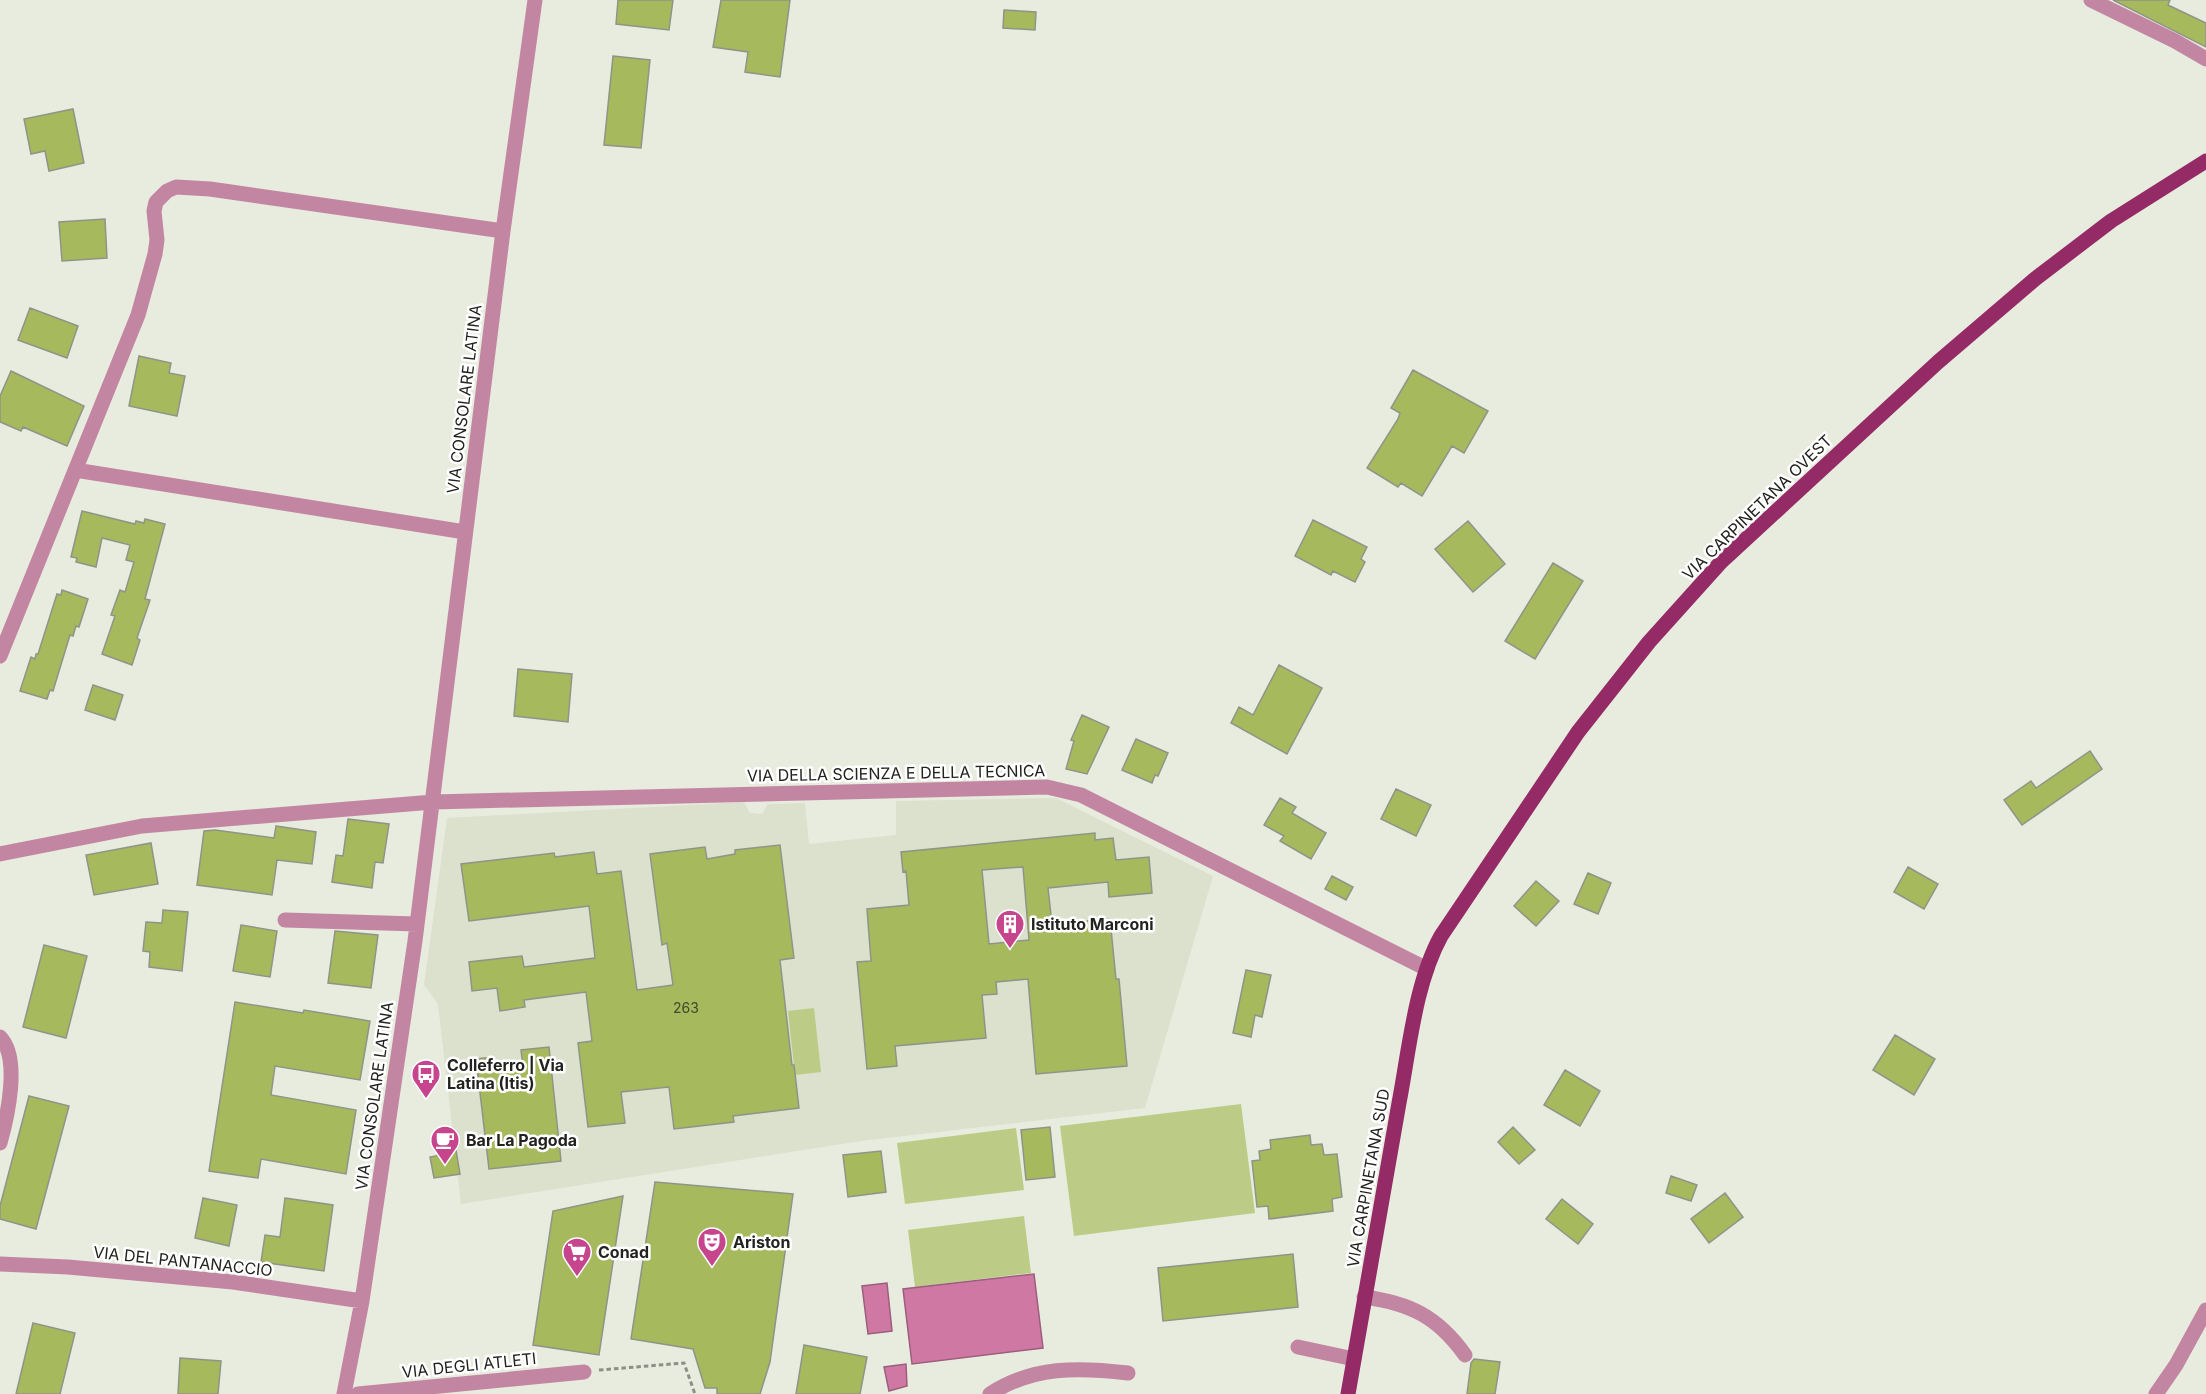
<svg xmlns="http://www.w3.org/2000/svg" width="2206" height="1394" viewBox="0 0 2206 1394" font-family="Inter,sans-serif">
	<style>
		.built { fill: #dbe1cc }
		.green { fill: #bccc86 }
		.water { fill: #cf78a4; stroke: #9b5e7c; stroke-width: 1.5 }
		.building { fill: #a6b95d; stroke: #909488; stroke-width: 1.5; fill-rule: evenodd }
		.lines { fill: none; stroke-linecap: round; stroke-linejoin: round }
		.path { stroke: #8c8f85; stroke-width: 3; stroke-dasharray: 4.5 3; stroke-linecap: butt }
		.minor { stroke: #c286a3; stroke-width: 15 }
		.major { stroke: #942b67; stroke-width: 15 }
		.labels { text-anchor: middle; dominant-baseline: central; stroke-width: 5; stroke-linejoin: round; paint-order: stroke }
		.number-label { font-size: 14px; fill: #43482e }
		.street-label { font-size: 16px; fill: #22231f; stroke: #fff }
		.poi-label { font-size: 16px; font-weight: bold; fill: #22231f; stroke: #fff; text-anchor: start }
	</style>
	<rect width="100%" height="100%" fill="#e8ecde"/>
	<path class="built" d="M 1056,798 L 1213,876 L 1145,1108 L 861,1141 L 461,1204 L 438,1004 L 424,985 L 447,818 L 744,802 L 750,813 L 762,814 L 768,804 L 805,803 L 809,844 L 896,835 L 896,801 Z"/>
	<path class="green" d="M 814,1008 L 821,1072 L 795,1075 L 788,1011 Z
		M 1241,1104 L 1255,1213 L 1074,1236 L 1060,1126 Z
		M 1016,1128 L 1024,1190 L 905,1204 L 897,1143 Z
		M 1024,1216 L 1031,1273 L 915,1287 L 908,1230 Z"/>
	<path class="water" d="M 1034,1274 L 1043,1348 L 912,1364 L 903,1289 Z
		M 887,1283 L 892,1331 L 868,1334 L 862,1286 Z
		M 906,1364 L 907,1386 L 889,1391 L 884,1367 Z"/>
	<path class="building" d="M 618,0 L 673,0 L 669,30 L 616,24 Z
		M 721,0 L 790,0 L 780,77 L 745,72 L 748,52 L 713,47 Z
		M 2113,0 L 2170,0 L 2168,5 L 2206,23 L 2206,47 Z
		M 1004,10 L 1036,12 L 1035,30 L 1003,28 Z
		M 613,56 L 650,60 L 641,148 L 604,145 Z
		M 73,109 L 84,163 L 49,171 L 45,151 L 31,154 L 24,119 Z
		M 105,219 L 107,258 L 62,261 L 59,222 Z
		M 30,308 L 78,326 L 67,358 L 18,340 Z
		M 139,356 L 171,363 L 169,373 L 185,376 L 177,416 L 129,406 Z
		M 1413,370 L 1488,411 L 1464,453 L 1452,446 L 1422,496 L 1401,483 L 1398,487 L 1367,468 L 1398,419 L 1400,413 L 1391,408 Z
		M 11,371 L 84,406 L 67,446 L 23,427 L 21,431 L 0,422 L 0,396 Z
		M 82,511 L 135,524 L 136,521 L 144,523 L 145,519 L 165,524 L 145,599 L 150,600 L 137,638 L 140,640 L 132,665 L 102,654 L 115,616 L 111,615 L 120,590 L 125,592 L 134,562 L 126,560 L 130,545 L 102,538 L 96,567 L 76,562 L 77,558 L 71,557 Z
		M 1313,520 L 1367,547 L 1361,559 L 1365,562 L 1355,582 L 1333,571 L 1331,575 L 1295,556 Z
		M 1468,521 L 1505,564 L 1473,592 L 1435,549 Z
		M 1553,563 L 1583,581 L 1535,659 L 1505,641 Z
		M 62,590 L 88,599 L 79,627 L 76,626 L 73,636 L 70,635 L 53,691 L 50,690 L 47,699 L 20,691 L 31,657 L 35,659 L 36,654 L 38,654 L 57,594 L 61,595 Z
		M 1279,665 L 1322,688 L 1287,754 L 1231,723 L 1239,707 L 1253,715 Z
		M 518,669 L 572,674 L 568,722 L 514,716 Z
		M 93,685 L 123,695 L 115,720 L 85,710 Z
		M 1082,715 L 1109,727 L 1087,774 L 1066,769 L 1074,741 L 1071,740 Z
		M 1136,739 L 1168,753 L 1158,776 L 1155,775 L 1152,783 L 1122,770 Z
		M 2090,751 L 2102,769 L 2022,825 L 2004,800 L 2031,781 L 2036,788 Z
		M 1396,789 L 1431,805 L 1416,836 L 1381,819 Z
		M 1280,798 L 1296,807 L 1292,813 L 1326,833 L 1311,859 L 1280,841 L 1284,836 L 1264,825 Z
		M 348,819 L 389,824 L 383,863 L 375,862 L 372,888 L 332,882 L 336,855 L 343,856 Z
		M 276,826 L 316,832 L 312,864 L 277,860 L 272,895 L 197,885 L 204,831 L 215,830 L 274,838 Z
		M 1095,833 L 1095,840 L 1113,838 L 1116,860 L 1149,857 L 1152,893 L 1109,897 L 1108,882 L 1048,888 L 1052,924 L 1110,919 L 1116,979 L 1119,979 L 1127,1066 L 1036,1074 L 1028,979 L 996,982 L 997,994 L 982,995 L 986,1038 L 895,1046 L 897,1066 L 867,1069 L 857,962 L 871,961 L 867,909 L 909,905 L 906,871 L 903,872 L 901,852 ZM 1023,867 L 1029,940 L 989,944 L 982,870 Z
		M 151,843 L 158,884 L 94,895 L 86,855 Z
		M 780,845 L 794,958 L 780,960 L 792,1065 L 794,1065 L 799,1108 L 733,1116 L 734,1122 L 674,1129 L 669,1087 L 621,1092 L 625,1123 L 588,1127 L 578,1043 L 592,1041 L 586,992 L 524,1000 L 525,1007 L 500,1011 L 497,988 L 472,991 L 469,962 L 522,956 L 524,967 L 595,958 L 589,906 L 469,921 L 461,864 L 554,853 L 555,857 L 594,852 L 597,874 L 621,871 L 637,990 L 673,985 L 667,943 L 662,945 L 650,854 L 705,847 L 707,859 L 735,854 L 735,850 Z
		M 1908,867 L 1938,884 L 1924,909 L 1894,892 Z
		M 1588,873 L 1611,883 L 1598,914 L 1574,904 Z
		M 1332,876 L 1353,887 L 1346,900 L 1325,889 Z
		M 1536,881 L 1559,901 L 1536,926 L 1514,906 Z
		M 163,910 L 188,912 L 182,971 L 149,967 L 150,952 L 143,951 L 146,922 L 162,923 Z
		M 241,925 L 277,931 L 270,977 L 233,971 Z
		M 335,931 L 378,935 L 371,988 L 328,983 Z
		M 44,945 L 87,956 L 66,1038 L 23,1027 Z
		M 1246,970 L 1271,975 L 1262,1017 L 1255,1015 L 1251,1037 L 1233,1033 Z
		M 235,1002 L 303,1013 L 304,1010 L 370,1021 L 360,1080 L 275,1066 L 271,1095 L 356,1110 L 346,1174 L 261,1159 L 258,1178 L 209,1171 Z
		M 1895,1035 L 1935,1059 L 1914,1095 L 1873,1070 Z
		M 549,1047 L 561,1161 L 489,1169 L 476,1059 L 493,1057 L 495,1070 L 523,1067 L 521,1050 Z
		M 1565,1070 L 1600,1091 L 1580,1126 L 1544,1105 Z
		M 29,1096 L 69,1106 L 36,1229 L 0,1219 L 0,1206 Z
		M 1050,1127 L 1055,1177 L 1026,1180 L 1021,1130 Z
		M 1513,1127 L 1535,1150 L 1519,1164 L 1498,1142 Z
		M 1310,1135 L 1311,1145 L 1322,1144 L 1324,1155 L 1337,1154 L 1342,1197 L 1332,1199 L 1333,1211 L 1269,1219 L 1268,1206 L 1257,1207 L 1252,1161 L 1260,1160 L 1259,1151 L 1271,1149 L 1270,1140 Z
		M 456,1150 L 460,1174 L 434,1178 L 430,1157 L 441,1155 L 440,1152 Z
		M 881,1151 L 886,1192 L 848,1197 L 843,1155 Z
		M 1671,1176 L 1697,1185 L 1691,1201 L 1666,1193 Z
		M 655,1182 L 793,1194 L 770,1362 L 760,1394 L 717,1394 L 717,1388 L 705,1388 L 693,1349 L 631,1339 Z
		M 1725,1193 L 1743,1217 L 1709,1243 L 1691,1219 Z
		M 623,1196 L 599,1355 L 533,1345 L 553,1211 Z
		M 203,1198 L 237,1205 L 229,1246 L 195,1238 Z
		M 285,1198 L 333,1205 L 324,1271 L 261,1262 L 265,1235 L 280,1237 Z
		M 1562,1199 L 1593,1224 L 1578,1244 L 1546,1219 Z
		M 1293,1254 L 1298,1307 L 1163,1321 L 1158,1268 Z
		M 33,1323 L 75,1333 L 60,1394 L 16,1394 Z
		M 804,1345 L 867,1357 L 860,1394 L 796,1394 Z
		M 180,1358 L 221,1361 L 218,1394 L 178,1394 Z
		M 1474,1359 L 1500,1362 L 1495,1394 L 1467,1394 L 1471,1363 Z"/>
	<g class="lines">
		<path class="path" d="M 599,1370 L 684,1363 L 695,1394"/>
		<path class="minor" d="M 2091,0 L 2175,41 L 2206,59
			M 75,470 L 465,532
			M 0,656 L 138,315 L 155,254 L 157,240 L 154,211 L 156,202 L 167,191 L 176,187 L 210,189 L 503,231
			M 0,854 L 142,826 L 433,802 L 1047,787 L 1081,795 L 1427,969
			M 285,920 L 417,924
			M 0,1037 C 21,1058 7,1118 0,1143
			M 0,1264 L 68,1267 L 233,1282 L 362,1301
			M 1364,1297 C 1410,1303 1438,1317 1465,1355
			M 1298,1347 L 1354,1359
			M 344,1394 L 362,1301 L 415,941 L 503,231 L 535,0
			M 358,1394 L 584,1372
			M 990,1394 C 1033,1366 1078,1367 1128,1373
			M 2156,1394 L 2176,1365 L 2206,1310"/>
		<path class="major" d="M 1348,1394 C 1365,1297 1382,1200 1399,1103 C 1409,1051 1415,983 1441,936 L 1578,732 L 1649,642 L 1721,562 L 1938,362 L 2035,279 L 2111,221 L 2206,161"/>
	</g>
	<defs>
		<g id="building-pin" transform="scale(1.5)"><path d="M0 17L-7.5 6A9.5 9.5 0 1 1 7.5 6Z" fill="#c6458d" stroke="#fff"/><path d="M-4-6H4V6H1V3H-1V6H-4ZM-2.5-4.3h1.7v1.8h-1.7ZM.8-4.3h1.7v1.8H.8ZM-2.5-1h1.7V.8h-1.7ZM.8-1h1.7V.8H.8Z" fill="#fff"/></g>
		<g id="bus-pin" transform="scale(1.5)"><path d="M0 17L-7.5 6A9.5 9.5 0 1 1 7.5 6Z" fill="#c6458d" stroke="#fff"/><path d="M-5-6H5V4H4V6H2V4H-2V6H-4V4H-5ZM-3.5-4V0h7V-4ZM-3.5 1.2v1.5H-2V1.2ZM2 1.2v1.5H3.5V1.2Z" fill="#fff"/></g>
		<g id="cafe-pin" transform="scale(1.5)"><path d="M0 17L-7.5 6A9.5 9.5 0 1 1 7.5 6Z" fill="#c6458d" stroke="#fff"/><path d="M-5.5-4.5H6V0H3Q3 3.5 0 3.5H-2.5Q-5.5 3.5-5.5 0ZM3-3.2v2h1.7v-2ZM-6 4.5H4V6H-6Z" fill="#fff"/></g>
		<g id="theatre-pin" transform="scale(1.5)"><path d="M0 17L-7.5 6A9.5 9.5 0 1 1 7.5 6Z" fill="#c6458d" stroke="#fff"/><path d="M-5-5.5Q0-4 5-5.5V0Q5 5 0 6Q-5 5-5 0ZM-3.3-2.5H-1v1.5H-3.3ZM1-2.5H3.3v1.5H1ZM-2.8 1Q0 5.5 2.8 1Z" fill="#fff"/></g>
		<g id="supermarket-pin" transform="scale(1.5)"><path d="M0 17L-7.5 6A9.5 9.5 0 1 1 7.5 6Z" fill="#c6458d" stroke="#fff"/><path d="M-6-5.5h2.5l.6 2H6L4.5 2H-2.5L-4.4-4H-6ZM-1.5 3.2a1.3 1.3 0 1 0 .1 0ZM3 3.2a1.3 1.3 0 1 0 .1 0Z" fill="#fff"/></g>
	</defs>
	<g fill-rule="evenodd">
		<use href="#building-pin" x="1010" y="924"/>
		<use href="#bus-pin" x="426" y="1074"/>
		<use href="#cafe-pin" x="445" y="1140"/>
		<use href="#theatre-pin" x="712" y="1242"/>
		<use href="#supermarket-pin" x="577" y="1252"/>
	</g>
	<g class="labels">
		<g class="number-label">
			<text x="686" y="1007">263</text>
		</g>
		<g class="street-label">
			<text transform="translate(464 399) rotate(-83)">VIA CONSOLARE LATINA</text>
			<text transform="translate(1757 507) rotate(-44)">VIA CARPINETANA OVEST</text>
			<text transform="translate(896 773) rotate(-1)">VIA DELLA SCIENZA E DELLA TECNICA</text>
			<text transform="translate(374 1096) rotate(-82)">VIA CONSOLARE LATINA</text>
			<text transform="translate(1368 1178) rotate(-80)">VIA CARPINETANA SUD</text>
			<text transform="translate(183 1261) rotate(6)">VIA DEL PANTANACCIO</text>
			<text transform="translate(469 1365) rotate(-6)">VIA DEGLI ATLETI</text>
		</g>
		<g class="poi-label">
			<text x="1031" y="924">Istituto Marconi</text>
			<text x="447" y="1065">Colleferro | Via<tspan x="447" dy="18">Latina (Itis)</tspan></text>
			<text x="466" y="1140">Bar La Pagoda</text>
			<text x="733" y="1242">Ariston</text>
			<text x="598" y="1252">Conad</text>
		</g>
	</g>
</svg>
